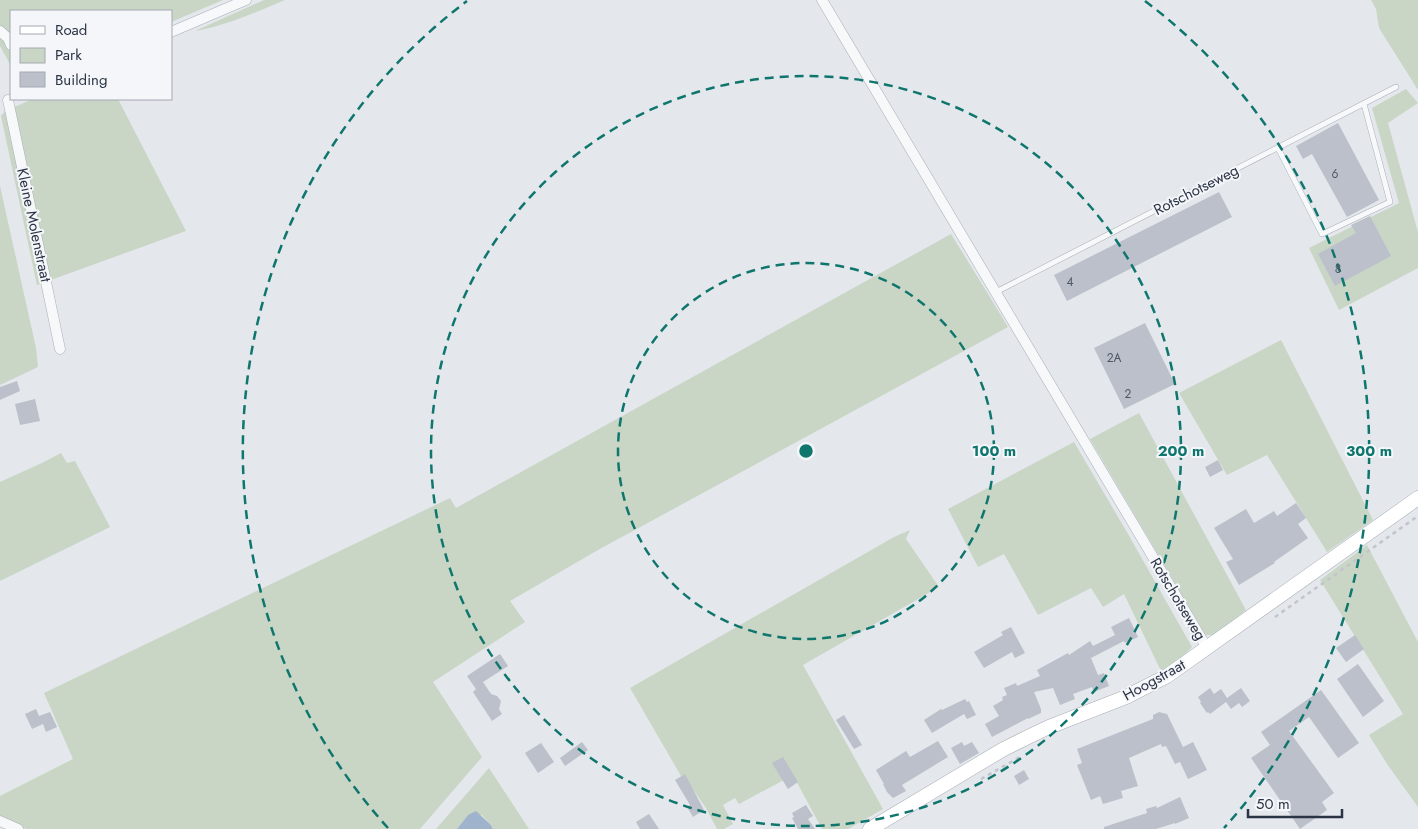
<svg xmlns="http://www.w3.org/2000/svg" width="1418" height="829" viewBox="0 0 1418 829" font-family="Jost,sans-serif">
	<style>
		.green { fill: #c9d6c5 }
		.water { fill: #9fb4cc }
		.building { fill: #bbc0ca }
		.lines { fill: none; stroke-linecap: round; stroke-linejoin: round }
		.lane-casing { stroke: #a9aeb7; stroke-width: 6 }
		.street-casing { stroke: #a9aeb7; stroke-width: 11 }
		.secondary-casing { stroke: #a9aeb7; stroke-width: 15 }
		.path { stroke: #c2c5cb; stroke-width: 2.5; stroke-dasharray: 4 4; stroke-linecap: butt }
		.lane { stroke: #f7f8fa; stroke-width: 5 }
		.street { stroke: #f7f8fa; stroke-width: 10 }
		.secondary { stroke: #fff; stroke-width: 14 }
		.ring { fill: none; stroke: #0f766e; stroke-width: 2.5; stroke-dasharray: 9 6 }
		.labels { text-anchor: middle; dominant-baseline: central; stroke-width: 4; stroke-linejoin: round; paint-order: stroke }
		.number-label { font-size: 12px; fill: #4f5766 }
		.street-label { font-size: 15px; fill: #2b3445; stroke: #f4f6f9 }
		.centre { fill: #0f766e; stroke: #f4f6f9; stroke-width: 2.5 }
		.ring-label { font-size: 15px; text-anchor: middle; font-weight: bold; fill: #0f766e; stroke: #f4f6f9; stroke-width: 4; stroke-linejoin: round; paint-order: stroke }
	</style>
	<rect width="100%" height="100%" fill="#e4e7ec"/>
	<path class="green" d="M 0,0 L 223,0 L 171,22 L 171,11 L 11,11 L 11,66 L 0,46 Z
		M 264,0 L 285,0 C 256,12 226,26 195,31 Z
		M 1371,0 L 1418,0 L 1418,90 L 1379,28 L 1376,9 Z
		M 1406,89 L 1418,103 L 1388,123 L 1418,232 L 1418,268 L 1339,310 L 1309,248 L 1399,203 L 1372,108 Z
		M 33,99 L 118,99 L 186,231 L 37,285 L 1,116 L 5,111 Z
		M 0,186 L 36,348 L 38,367 L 0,385 Z
		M 951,234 L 985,289 L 1008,327 L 598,550 L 510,601 L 525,622 L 433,682 L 482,757 L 420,829 L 26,829 L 0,818 L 0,796 L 73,759 L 44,693 L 450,498 L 456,508 Z
		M 1281,340 L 1373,520 L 1327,552 L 1267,455 L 1227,475 L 1179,393 Z
		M 1139,413 L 1246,610 L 1214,635 L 1206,635 L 1202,629 L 1090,439 Z
		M 1074,442 L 1128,534 L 1192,647 L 1183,656 L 1161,671 L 1124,594 L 1103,607 L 1091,588 L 1038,615 L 1004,554 L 978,567 L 948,509 Z
		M 61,453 L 67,463 L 75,461 L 110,527 L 0,581 L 0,482 L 42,463 Z
		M 910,530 L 906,539 L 939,587 L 803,665 L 883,809 L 848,829 L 822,829 L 793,775 L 739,804 L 735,798 L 723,805 L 733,824 L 724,829 L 717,829 L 706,808 L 692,788 L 688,788 L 630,688 L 894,537 Z
		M 1367,545 L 1418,642 L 1418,807 L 1387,764 L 1369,735 L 1403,714 L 1320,580 Z
		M 489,768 L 529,829 L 493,829 L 490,824 L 482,815 L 468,815 L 457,829 L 436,829 Z"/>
	<path class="water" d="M 476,811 L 490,824 L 493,829 L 457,829 L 468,815 Z"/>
	<path class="building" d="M 1338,123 L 1379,200 L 1347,217 L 1312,154 L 1303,159 L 1296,146 Z
		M 1219,192 L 1232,217 L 1067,301 L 1054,275 Z
		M 1370,216 L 1391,256 L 1335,286 L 1318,254 L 1356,233 L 1351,225 Z
		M 1145,323 L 1175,384 L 1124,409 L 1094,348 Z
		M 17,381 L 20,391 L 0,400 L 0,387 Z
		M 35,399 L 40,421 L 20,425 L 15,404 Z
		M 1218,460 L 1223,470 L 1210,477 L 1205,467 Z
		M 1296,503 L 1306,518 L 1298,524 L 1308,538 L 1274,562 L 1275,563 L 1239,585 L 1226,562 L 1233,559 L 1214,528 L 1246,509 L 1254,523 L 1274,511 L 1277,516 Z
		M 1129,618 L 1138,637 L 1125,643 L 1124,641 L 1091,658 L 1098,675 L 1104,673 L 1109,686 L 1094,692 L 1092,687 L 1073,694 L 1075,699 L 1060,705 L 1053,688 L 1034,692 L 1041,709 L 1041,713 L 1028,719 L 1028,718 L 992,737 L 985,724 L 999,716 L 993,706 L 1003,700 L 1002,697 L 1007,695 L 1004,688 L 1016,683 L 1017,686 L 1040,676 L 1037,670 L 1068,653 L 1069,655 L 1090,641 L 1093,646 L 1115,635 L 1111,627 Z
		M 1011,627 L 1025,653 L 1015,658 L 1012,652 L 984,668 L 974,652 L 1003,635 L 1001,632 Z
		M 1355,635 L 1364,649 L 1346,662 L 1336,648 Z
		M 500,654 L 508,666 L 483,682 L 491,694 L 497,696 L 501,701 L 499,709 L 502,714 L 492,721 L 473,692 L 476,689 L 467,676 Z
		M 1358,664 L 1384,701 L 1363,717 L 1337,679 Z
		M 1210,688 L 1214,694 L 1221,689 L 1227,698 L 1241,688 L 1250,701 L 1242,707 L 1239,703 L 1231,709 L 1226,702 L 1210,714 L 1208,712 L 1207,713 L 1200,703 L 1201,702 L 1198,697 Z
		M 1321,690 L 1359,743 L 1338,758 L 1309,717 L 1289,731 L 1334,793 L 1322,802 L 1327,810 L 1300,829 L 1251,758 L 1270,745 L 1261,732 Z
		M 965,699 L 967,702 L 969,701 L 976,715 L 967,719 L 964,714 L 932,733 L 924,720 L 941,709 L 942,710 Z
		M 36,709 L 39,716 L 50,712 L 57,727 L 46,732 L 43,724 L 32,729 L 25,714 Z
		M 1159,712 L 1167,714 L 1183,747 L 1193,742 L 1207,770 L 1188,779 L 1180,762 L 1175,764 L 1166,746 L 1162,747 L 1161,744 L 1129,758 L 1138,786 L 1121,791 L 1123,798 L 1103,804 L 1100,796 L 1091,800 L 1077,765 L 1082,763 L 1077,749 L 1153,719 L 1153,715 Z
		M 844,715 L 862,745 L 854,749 L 836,720 Z
		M 938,741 L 948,757 L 902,785 L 906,791 L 893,798 L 887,792 L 883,784 L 884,784 L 876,770 L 906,751 L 910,757 Z
		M 582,742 L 588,750 L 565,766 L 560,758 Z
		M 962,742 L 964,746 L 972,742 L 979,753 L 960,764 L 951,748 Z
		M 541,743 L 554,762 L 538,773 L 525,753 Z
		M 783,757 L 798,782 L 788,789 L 772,763 Z
		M 1024,770 L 1029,779 L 1019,785 L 1014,776 Z
		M 685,774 L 704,810 L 693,817 L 687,807 L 690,805 L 675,780 Z
		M 1180,797 L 1189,818 L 1175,824 L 1175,823 L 1156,829 L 1104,829 L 1104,827 L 1147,813 L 1146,809 L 1156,806 L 1157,808 Z
		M 806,805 L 813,816 L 808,819 L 815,829 L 798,829 L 792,818 L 794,817 L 792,813 Z
		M 649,814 L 659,829 L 640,829 L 636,822 Z"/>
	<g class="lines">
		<g class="lane-casing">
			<path id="lane" d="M 1278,148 L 1322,234 L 1390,202 L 1364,104
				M 996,292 L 1396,87"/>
		</g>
		<g class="street-casing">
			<path id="street" d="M 822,0 L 1207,648
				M 0,31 L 8,38 L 11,45
				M 171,32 L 246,0
				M 8,100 L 60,349
				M 0,821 L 18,829"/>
		</g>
		<g class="secondary-casing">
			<path id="secondary" d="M 870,829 L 1002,750 L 1028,737 L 1049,727 L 1126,697 L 1167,676 L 1418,498"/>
		</g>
		<path class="path" d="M 1275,617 L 1418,516
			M 981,779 L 1020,757"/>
		<use href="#lane" class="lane"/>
		<use href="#street" class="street"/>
		<use href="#secondary" class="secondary"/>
	</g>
	<g class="ring">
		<circle cx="806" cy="451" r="188"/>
		<circle cx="806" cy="451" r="375"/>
		<path d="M388 828A563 563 0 0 1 467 1M1145 1A563 563 0 0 1 1224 828"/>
	</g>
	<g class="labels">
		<g class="number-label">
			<text x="1335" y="174">6</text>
			<text x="1338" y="269">8</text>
			<text x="1070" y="282">4</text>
			<text x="1114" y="358">2A</text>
			<text x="1128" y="394">2</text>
		</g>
		<g class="street-label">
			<text transform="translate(1196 190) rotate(-27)">Rotschotseweg</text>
			<text transform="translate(34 225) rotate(78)">Kleine Molenstraat</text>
			<text transform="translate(1178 599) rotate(59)">Rotschotseweg</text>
			<text transform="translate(1154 680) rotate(-29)">Hoogstraat</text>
		</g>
	</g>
	<circle cx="806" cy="451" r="8" class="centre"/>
	<g class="ring-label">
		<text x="994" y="456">100 m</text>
		<text x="1181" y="456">200 m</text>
		<text x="1369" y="456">300 m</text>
	</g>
	<rect x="10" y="10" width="162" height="90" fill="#f4f6f9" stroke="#a4a8b1"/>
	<rect x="20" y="26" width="25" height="8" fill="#ffffff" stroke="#a4a8b1"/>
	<text x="55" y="35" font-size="15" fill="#2b3445">Road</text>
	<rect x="20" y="48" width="25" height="15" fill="#c9d6c5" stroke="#a4a8b1"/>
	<text x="55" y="60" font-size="15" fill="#2b3445">Park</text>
	<rect x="20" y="72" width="25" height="15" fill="#bbc0ca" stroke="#a4a8b1"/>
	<text x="55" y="85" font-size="15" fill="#2b3445">Building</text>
	<path d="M1248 809v8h94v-8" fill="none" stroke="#2b3445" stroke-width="2.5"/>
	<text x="1256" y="809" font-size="15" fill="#2b3445" stroke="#f4f6f9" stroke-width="4" paint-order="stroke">50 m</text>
</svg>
